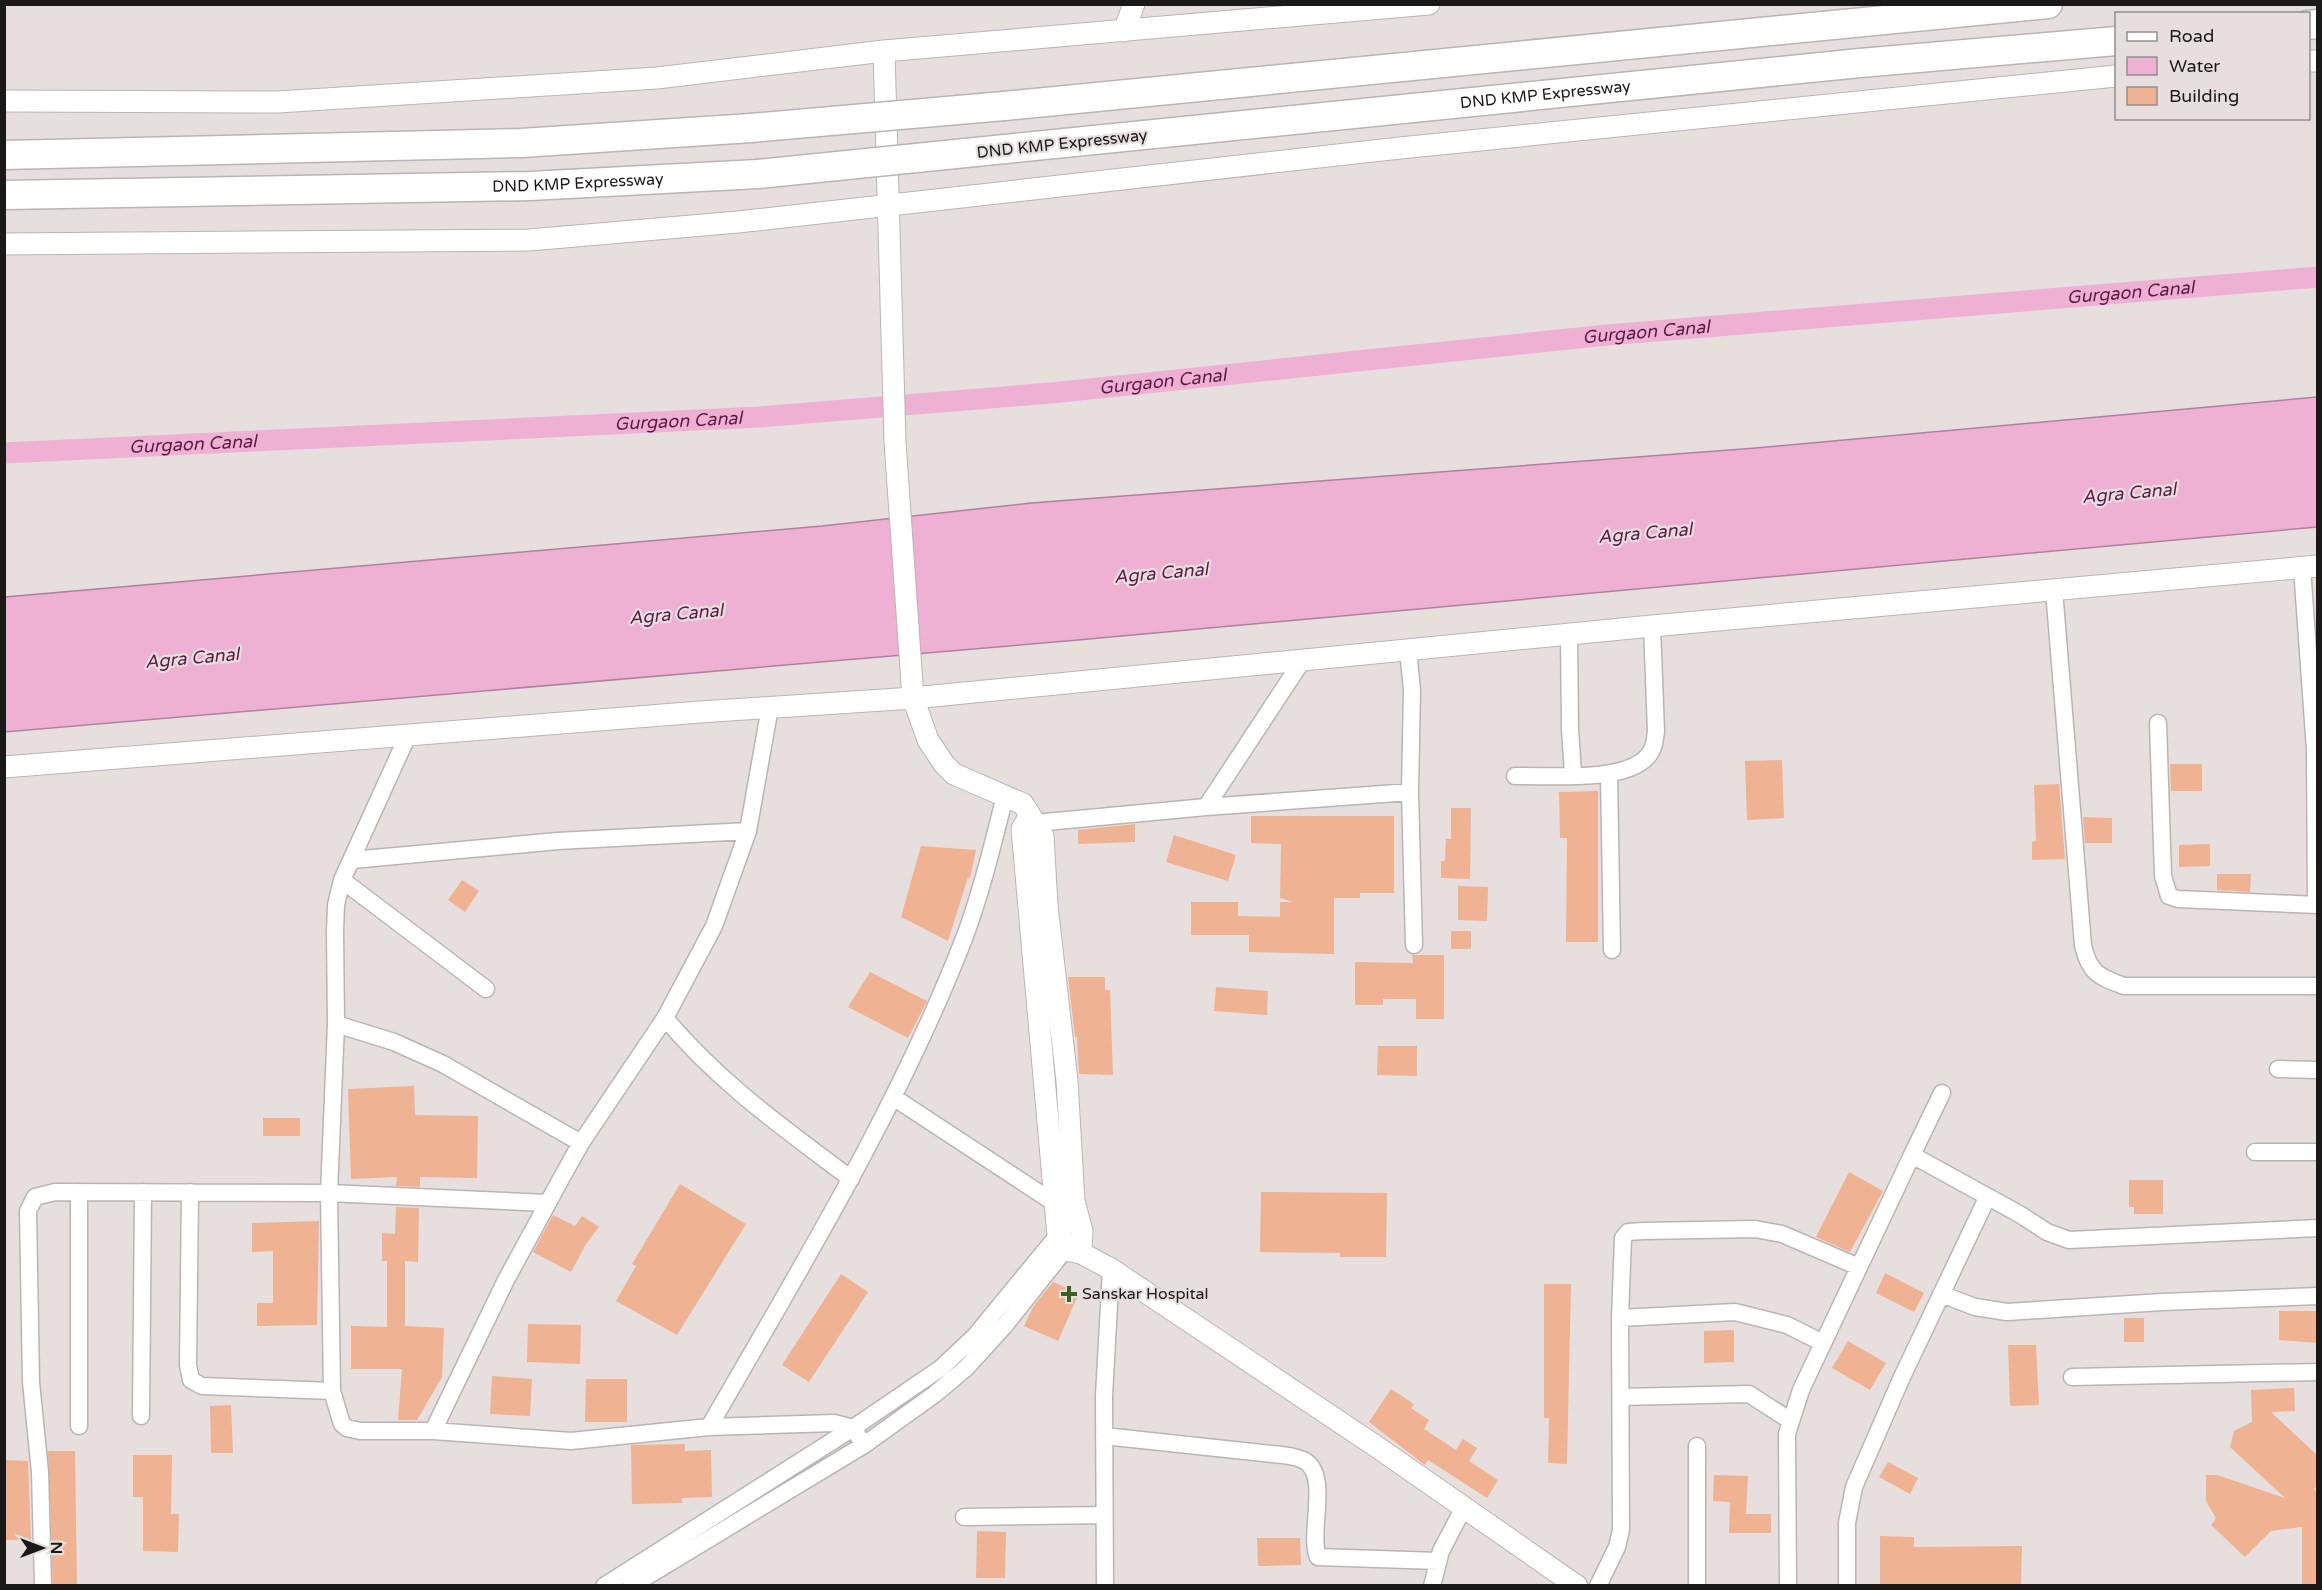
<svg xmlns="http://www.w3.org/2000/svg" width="2322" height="1590" viewBox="0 0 2322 1590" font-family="'Varela Round',sans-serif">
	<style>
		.water { fill: #eeb0d3; stroke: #af829b; stroke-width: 1.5 }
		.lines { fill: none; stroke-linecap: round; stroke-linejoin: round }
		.canal { stroke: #eeb0d3; stroke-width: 21 }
		.building { fill: #efb292 }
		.minor-casing { stroke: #bbb4b3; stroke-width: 19 }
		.tertiary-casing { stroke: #bbb4b3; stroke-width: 23 }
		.trunk-casing { stroke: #bbb4b3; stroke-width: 31 }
		.minor { stroke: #fff; stroke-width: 16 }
		.tertiary { stroke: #fff; stroke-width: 21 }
		.trunk { stroke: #fff; stroke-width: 28 }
		.trunk-bridge-casing { stroke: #bbb4b3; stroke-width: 31; stroke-linecap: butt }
		.trunk-bridge { stroke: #fff; stroke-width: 28 }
		.poi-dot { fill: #39621e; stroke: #e7dfde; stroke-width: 2 }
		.labels { text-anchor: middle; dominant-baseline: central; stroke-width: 4.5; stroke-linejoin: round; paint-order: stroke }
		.street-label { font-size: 16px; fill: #1b1818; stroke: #e7dfde }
		.poi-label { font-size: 16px; fill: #1b1818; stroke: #e7dfde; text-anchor: start }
		.water-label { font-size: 18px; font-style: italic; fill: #5d1845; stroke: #e7dfde }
	</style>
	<rect width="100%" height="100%" fill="#e7dfde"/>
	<path class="water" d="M 2317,397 L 2317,527 L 1078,640 L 5,732 L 5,597 L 822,526 L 1031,503 L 1756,448 Z"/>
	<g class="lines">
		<path class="canal" id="s1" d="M 4,453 L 760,417 L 1051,393 L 1607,335 L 2318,277"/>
	</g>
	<path class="building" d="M 1782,760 L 1784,818 L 1747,820 L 1745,761 Z
		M 2170,764 L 2202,764 L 2202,791 L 2171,791 Z
		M 2059,784 L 2065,859 L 2032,860 L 2032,842 L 2036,841 L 2034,785 Z
		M 1598,791 L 1598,942 L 1566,942 L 1567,838 L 1560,838 L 1559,792 Z
		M 1451,808 L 1471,808 L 1470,879 L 1441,878 L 1441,861 L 1445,861 L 1446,839 L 1451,839 Z
		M 1251,816 L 1394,816 L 1394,893 L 1360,893 L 1360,898 L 1334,898 L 1334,954 L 1249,952 L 1249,935 L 1191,935 L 1191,902 L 1238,902 L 1238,916 L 1280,917 L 1280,902 L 1293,902 L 1280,898 L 1281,844 L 1251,843 Z
		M 2083,817 L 2112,818 L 2112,843 L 2085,843 Z
		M 1135,824 L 1135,842 L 1078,844 L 1078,830 Z
		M 1174,835 L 1236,855 L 1228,881 L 1166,862 Z
		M 2210,844 L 2210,866 L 2179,867 L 2179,845 Z
		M 921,846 L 976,850 L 970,878 L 968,877 L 948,941 L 901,917 Z
		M 2217,874 L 2251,874 L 2250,892 L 2217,890 Z
		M 462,880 L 479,891 L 465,912 L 448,900 Z
		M 1458,886 L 1488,887 L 1487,921 L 1458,920 Z
		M 1451,931 L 1471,931 L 1471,949 L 1451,949 Z
		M 1412,955 L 1444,955 L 1444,1019 L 1416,1019 L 1416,999 L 1383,999 L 1383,1005 L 1355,1005 L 1355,962 L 1413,963 Z
		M 870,972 L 927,1001 L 908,1038 L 848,1007 Z
		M 1068,977 L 1105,977 L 1105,990 L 1110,990 L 1113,1075 L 1079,1074 L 1077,1037 L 1075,1037 Z
		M 1216,987 L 1268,991 L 1267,1015 L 1214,1011 Z
		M 1378,1046 L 1417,1046 L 1417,1076 L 1377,1075 Z
		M 414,1086 L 415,1115 L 478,1116 L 477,1178 L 420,1177 L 420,1187 L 396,1186 L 397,1177 L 351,1179 L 348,1089 Z
		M 263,1118 L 300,1118 L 300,1136 L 263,1136 Z
		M 1849,1172 L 1883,1191 L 1850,1252 L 1816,1237 Z
		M 2129,1180 L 2163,1180 L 2163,1214 L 2134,1214 L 2134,1207 L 2129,1207 Z
		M 680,1184 L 746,1224 L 677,1335 L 616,1301 L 636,1266 L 632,1264 Z
		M 1261,1192 L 1387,1193 L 1386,1257 L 1340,1257 L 1340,1253 L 1260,1252 Z
		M 396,1207 L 419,1208 L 418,1262 L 405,1261 L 405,1326 L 444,1328 L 442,1377 L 417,1420 L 398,1420 L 402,1369 L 351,1369 L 351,1326 L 387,1327 L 387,1261 L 382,1261 L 382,1233 L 395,1234 Z
		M 553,1215 L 575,1226 L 582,1216 L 599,1227 L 586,1244 L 571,1272 L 533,1252 Z
		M 319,1221 L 317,1325 L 257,1326 L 257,1303 L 273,1303 L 273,1251 L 252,1252 L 252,1223 Z
		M 1885,1273 L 1924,1293 L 1914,1312 L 1876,1293 Z
		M 841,1274 L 868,1292 L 809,1382 L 782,1365 Z
		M 1053,1282 L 1079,1293 L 1058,1341 L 1024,1326 L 1033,1307 Z
		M 1544,1284 L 1571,1284 L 1567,1464 L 1548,1463 L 1549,1418 L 1544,1418 Z
		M 2279,1311 L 2318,1311 L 2318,1343 L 2279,1340 Z
		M 2124,1318 L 2144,1318 L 2144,1342 L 2124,1342 Z
		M 528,1324 L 581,1325 L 580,1364 L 527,1362 Z
		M 1734,1330 L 1734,1362 L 1704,1363 L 1704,1331 Z
		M 1848,1341 L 1886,1363 L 1870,1390 L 1832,1368 Z
		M 2008,1345 L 2036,1345 L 2039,1405 L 2010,1406 Z
		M 492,1376 L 532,1379 L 530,1416 L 490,1414 Z
		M 586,1379 L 627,1379 L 627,1422 L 585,1422 Z
		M 2294,1388 L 2295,1411 L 2271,1412 L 2318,1456 L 2318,1484 L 2314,1489 L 2318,1496 L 2318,1586 L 2302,1586 L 2302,1527 L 2271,1531 L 2245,1557 L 2211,1525 L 2216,1518 L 2206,1501 L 2206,1475 L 2217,1475 L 2285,1498 L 2230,1447 L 2234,1431 L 2252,1422 L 2251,1390 Z
		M 1391,1389 L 1414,1404 L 1411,1408 L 1429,1420 L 1424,1429 L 1456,1450 L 1463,1439 L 1477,1448 L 1469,1461 L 1498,1480 L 1487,1498 L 1428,1460 L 1425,1465 L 1369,1422 Z
		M 231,1405 L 233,1453 L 211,1453 L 210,1406 Z
		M 685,1444 L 685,1451 L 711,1450 L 712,1497 L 682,1498 L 682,1503 L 632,1504 L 631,1445 Z
		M 48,1451 L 75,1451 L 77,1586 L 53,1586 Z
		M 133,1455 L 172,1455 L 171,1514 L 179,1514 L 178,1552 L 143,1551 L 143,1497 L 133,1497 Z
		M 4,1460 L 28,1461 L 31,1540 L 4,1540 Z
		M 1888,1462 L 1918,1478 L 1910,1494 L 1879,1477 Z
		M 1714,1475 L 1748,1476 L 1746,1514 L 1771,1514 L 1771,1533 L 1729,1533 L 1730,1502 L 1713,1501 Z
		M 977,1531 L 1006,1532 L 1005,1578 L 976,1578 Z
		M 1880,1536 L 1914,1537 L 1914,1547 L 2022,1546 L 2021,1586 L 1880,1586 Z
		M 1257,1538 L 1300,1538 L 1301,1565 L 1258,1566 Z"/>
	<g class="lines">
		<g class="minor-casing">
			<path id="minor" d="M 2302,568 L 2315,750 L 2316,905
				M 2054,590 L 2083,945 C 2089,973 2099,977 2124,986 L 2318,986
				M 1569,634 L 1570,729 L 1573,774
				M 1408,650 L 1412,690 L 1410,792 L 1414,945
				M 2158,723 L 2163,876 L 2169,896 L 2178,899 L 2318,905
				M 408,735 L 342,880 L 336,905 L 335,931 L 336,1024 L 329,1193 L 332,1391 L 342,1424 L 347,1428 L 360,1431 L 433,1431 L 571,1441 L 709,1427 L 834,1423 L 853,1428 L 864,1445
				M 1609,774 L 1612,950
				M 1515,776 C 1549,775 1623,783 1647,757 C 1654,750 1655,740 1656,731 L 1652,626
				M 1206,807 L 1302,661
				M 1035,823 L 1206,807 L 1410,792
				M 352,860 L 558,841 L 748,831
				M 342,880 L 486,989
				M 665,1018 C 720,1084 784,1128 851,1179
				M 336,1024 L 394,1042 L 443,1064 L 581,1143
				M 2278,1069 L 2318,1070
				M 893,1097 L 1056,1204
				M 2255,1152 L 2318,1152
				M 1912,1155 L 1942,1093
				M 79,1192 L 79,1426
				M 190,1192 L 188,1365 L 191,1380 L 202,1386 L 332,1391
				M 1941,1294 L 1975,1307 L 2007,1312 L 2162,1302 L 2318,1296
				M 1620,1318 L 1735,1312 L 1787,1325 L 1823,1343
				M 2072,1377 L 2318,1372
				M 1621,1397 L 1749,1394 L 1791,1421
				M 141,1416 L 143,1192
				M 709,1427 C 801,1267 898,1109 965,936 C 982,890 993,843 1005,796
				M 433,1431 L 506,1280 L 562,1177 L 581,1143 L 665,1018 L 714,926 L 748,831 L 770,707
				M 1104,1436 L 1282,1455 C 1290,1456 1299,1457 1305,1461 C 1330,1476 1308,1533 1318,1557 L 1438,1561
				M 964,1517 L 1104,1515
				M 43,1586 L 40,1472 L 31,1382 L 28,1211 L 35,1197 L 55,1192 L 329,1193 L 548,1203
				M 604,1586 L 853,1428 L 941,1368 L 975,1336 L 1058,1235 L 1078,1215
				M 631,1586 L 864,1445 L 935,1394 L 966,1368 L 1006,1324 L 1071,1242
				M 1105,1586 L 1104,1396 L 1111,1269
				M 1432,1586 L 1441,1551 L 1464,1507
				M 1598,1586 L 1617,1547 L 1621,1530 L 1620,1318 L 1623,1238 L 1628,1232 L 1643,1231 L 1755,1229 L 1782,1234 L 1859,1267
				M 1697,1586 L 1697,1446
				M 1788,1586 L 1787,1434 L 1801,1390 L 1912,1155 L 2021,1215 L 2047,1232 L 2069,1240 L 2318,1228
				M 1847,1586 L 1847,1523 L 1854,1487 L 1902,1377 L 1987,1198"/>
		</g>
		<g class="tertiary-casing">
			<path id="tertiary" d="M 1124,31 L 1134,4
				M 884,51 L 895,442 L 913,698 L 928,740 L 944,764 L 954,774 L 1023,804 L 1043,836 L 1047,905 L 1067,1081 L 1074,1201 L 1082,1231 L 1081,1253
				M 2308,61 L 2318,61
				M 4,101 L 278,102 L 657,78 L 884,51 L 1429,4
				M 4,244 L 529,240 L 738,222 L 1400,148 L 2116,76
				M 4,767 L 700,712 L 913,698 L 1652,626 L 2318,566
				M 1030,815 L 1022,829 L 1058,1235 L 1065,1250 L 1081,1253 L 1111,1269 L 1377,1447 L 1577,1586"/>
		</g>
		<g class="trunk-casing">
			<g id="trunk">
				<path d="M 2308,25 L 2318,24"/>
				<path d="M 1004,106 L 2048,4"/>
				<path id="s2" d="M 1005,149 L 1860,63 L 2116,41"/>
				<path d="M 4,155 L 521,143 L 751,128"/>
				<path id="s3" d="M 4,195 L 530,186 L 758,174"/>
			</g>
		</g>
		<use href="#minor" class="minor"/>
		<use href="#tertiary" class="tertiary"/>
		<use href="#trunk" class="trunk"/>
		<g class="trunk-bridge-casing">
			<path id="trunk-bridge" d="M 751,128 L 1004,106
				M 758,174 L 1005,149"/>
		</g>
		<use href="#trunk-bridge" class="trunk-bridge"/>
	</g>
	<path class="poi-dot" d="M1066 1285h6v6h6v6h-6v6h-6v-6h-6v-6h6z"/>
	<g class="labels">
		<g class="street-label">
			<text stroke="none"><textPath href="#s2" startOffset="543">DND KMP Expressway</textPath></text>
			<text transform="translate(1062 144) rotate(-6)">DND KMP Expressway</text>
			<text stroke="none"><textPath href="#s3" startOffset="574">DND KMP Expressway</textPath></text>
		</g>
		<g class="poi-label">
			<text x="1082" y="1294">Sanskar Hospital</text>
		</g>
		<g class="water-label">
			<text stroke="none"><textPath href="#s1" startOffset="2133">Gurgaon Canal</textPath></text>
			<text stroke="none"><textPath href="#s1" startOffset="1647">Gurgaon Canal</textPath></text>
			<text stroke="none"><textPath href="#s1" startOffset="1161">Gurgaon Canal</textPath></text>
			<text stroke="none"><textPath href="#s1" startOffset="675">Gurgaon Canal</textPath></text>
			<text stroke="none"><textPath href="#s1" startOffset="189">Gurgaon Canal</textPath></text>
			<text transform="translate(2129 493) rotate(-5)">Agra Canal</text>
			<text transform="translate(1645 533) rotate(-5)">Agra Canal</text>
			<text transform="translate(1161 573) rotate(-5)">Agra Canal</text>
			<text transform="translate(676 614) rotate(-5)">Agra Canal</text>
			<text transform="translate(192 658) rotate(-5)">Agra Canal</text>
		</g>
	</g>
	<rect width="2322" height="1590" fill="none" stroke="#1b1818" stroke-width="12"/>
	<rect x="2115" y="12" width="195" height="108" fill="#e7dfde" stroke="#958f8f" stroke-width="1.5"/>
	<rect x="2127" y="32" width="30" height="9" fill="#ffffff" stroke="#958f8f" stroke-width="1.5"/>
	<text x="2169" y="42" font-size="18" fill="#1b1818">Road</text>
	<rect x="2127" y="57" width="30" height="18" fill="#eeb0d3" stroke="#958f8f" stroke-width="1.5"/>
	<text x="2169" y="72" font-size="18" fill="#1b1818">Water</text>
	<rect x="2127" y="87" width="30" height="18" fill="#efb292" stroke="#958f8f" stroke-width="1.5"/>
	<text x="2169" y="102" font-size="18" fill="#1b1818">Building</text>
	<g transform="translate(42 1548) rotate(90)" stroke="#e7dfde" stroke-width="4.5" paint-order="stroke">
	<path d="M0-4.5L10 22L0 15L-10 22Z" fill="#1b1818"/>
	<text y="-9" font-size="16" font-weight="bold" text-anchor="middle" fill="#1b1818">N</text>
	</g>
</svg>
